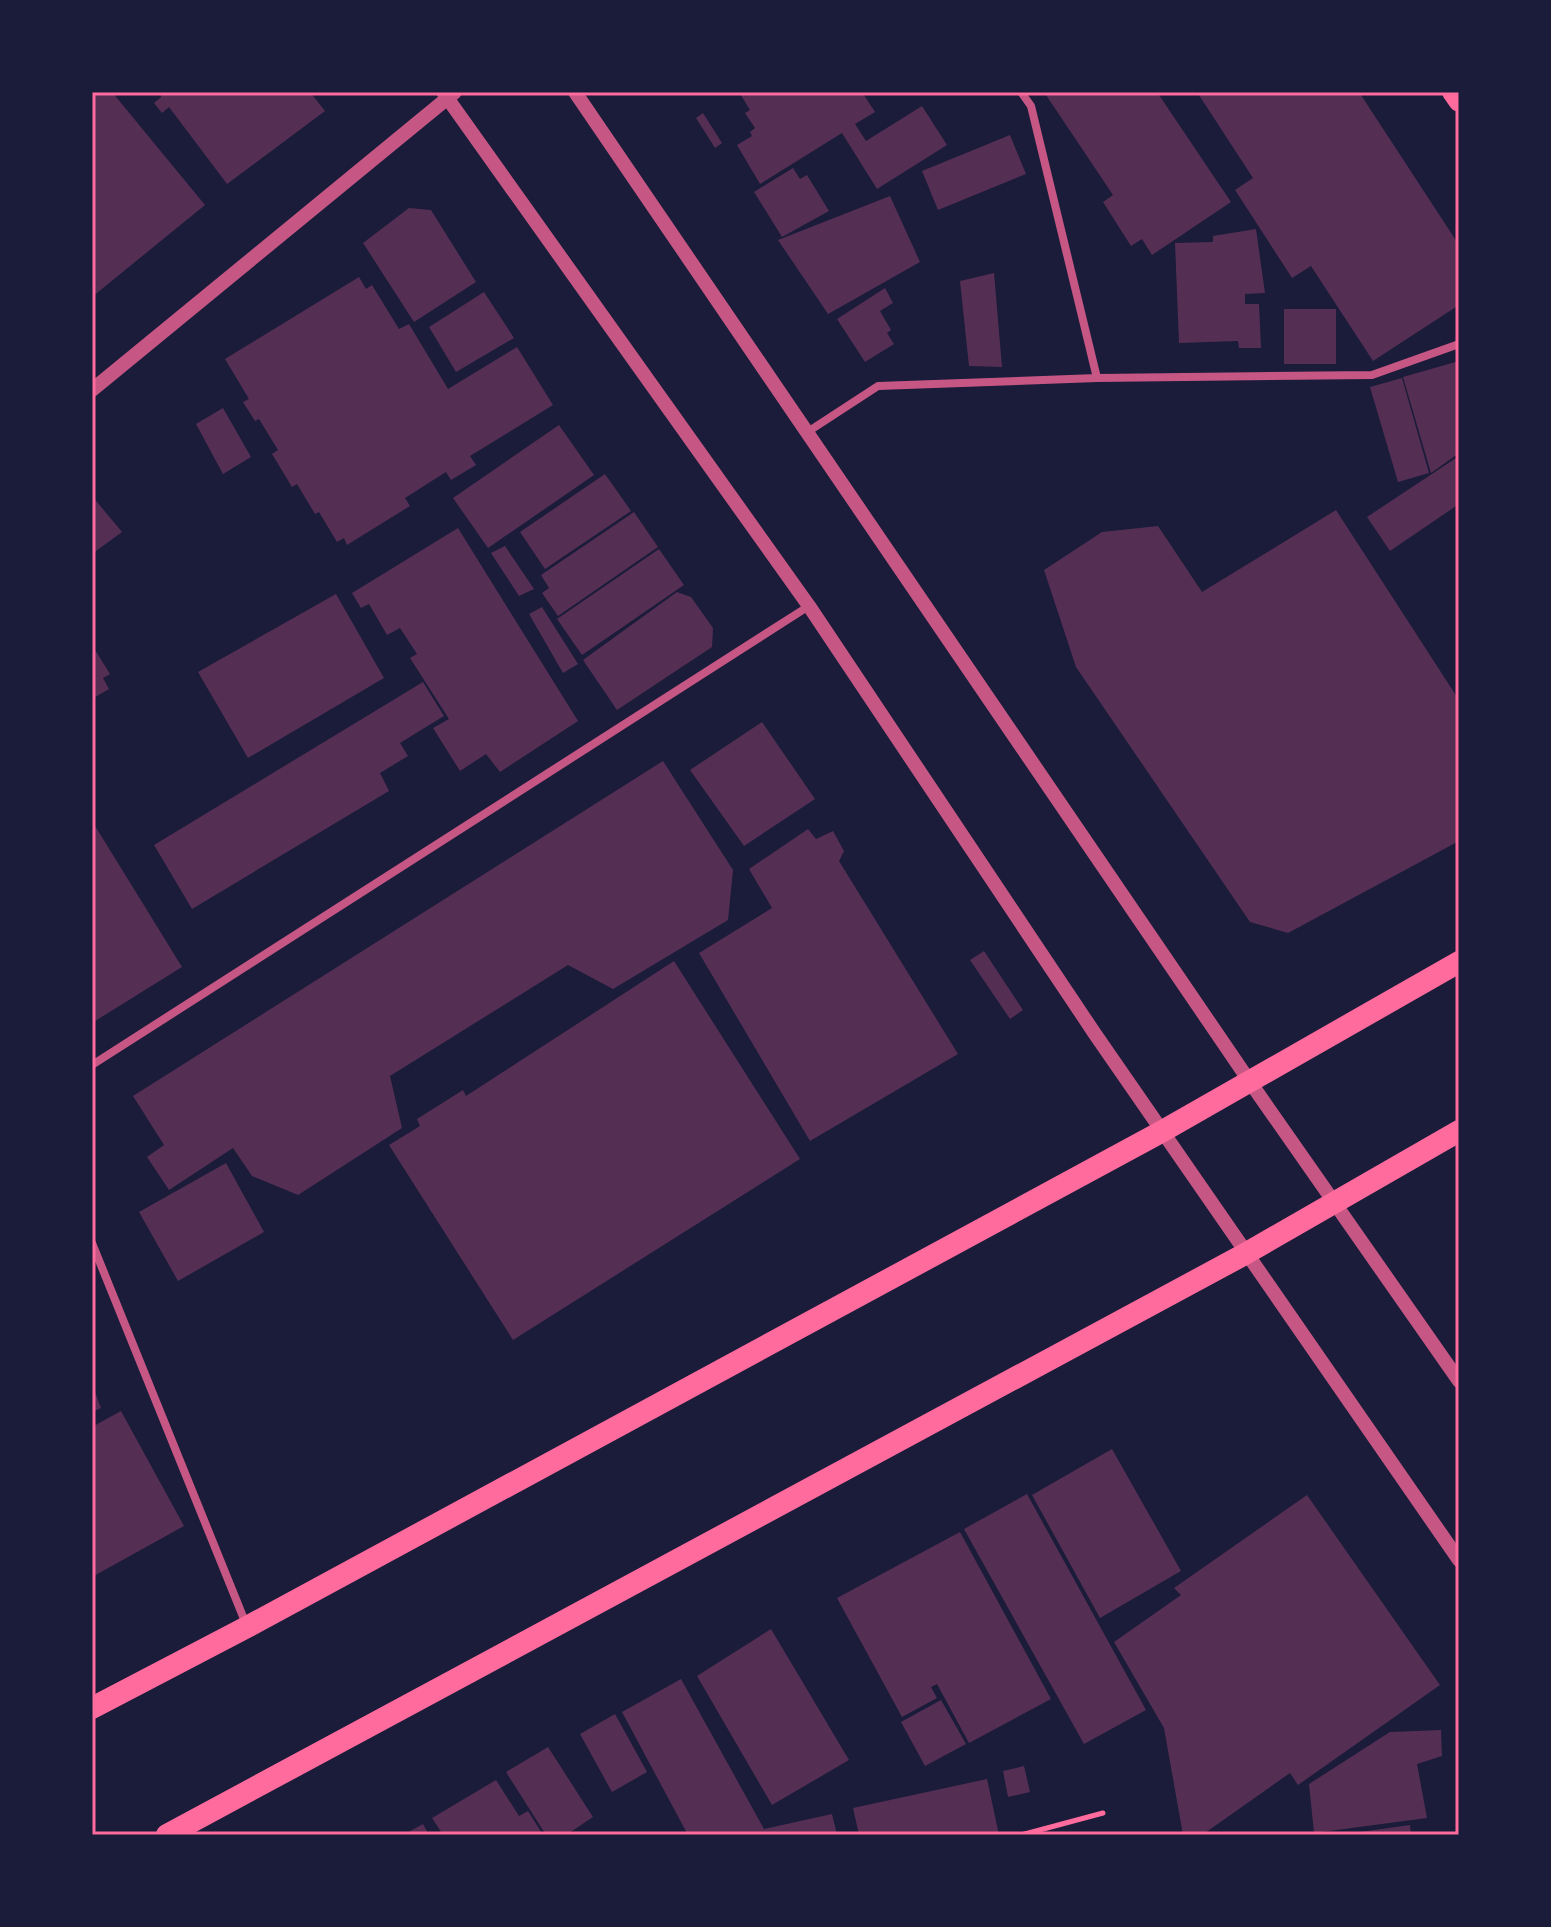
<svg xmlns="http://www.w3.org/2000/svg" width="1551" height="1927" viewBox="0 0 1551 1927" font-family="Mulish,sans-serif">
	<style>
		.building { fill: #542f53 }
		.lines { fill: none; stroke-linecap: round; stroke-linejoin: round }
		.path { stroke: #ff6b9d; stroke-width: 5 }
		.minor { stroke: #c65784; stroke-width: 8 }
		.tertiary { stroke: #c65784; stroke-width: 14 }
		.primary { stroke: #ff6b9d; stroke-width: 20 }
		.trunk { stroke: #ff6b9d; stroke-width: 22 }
		.neatline { fill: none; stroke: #ff6b9d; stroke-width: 3 }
	</style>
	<rect width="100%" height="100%" fill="#1b1b3a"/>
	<path class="building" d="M 92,92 L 112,92 L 205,205 L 92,297 Z
		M 161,92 L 310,92 L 325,111 L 227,184 L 169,107 L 162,113 L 154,103 L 161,97 Z
		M 739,92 L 862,92 L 875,112 L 855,124 L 866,141 L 922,106 L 947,145 L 877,189 L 842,133 L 760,184 L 737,145 L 752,136 L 750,132 L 755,128 L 745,113 L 750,110 Z
		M 1044,92 L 1157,92 L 1231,202 L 1152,255 L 1142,239 L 1131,246 L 1103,202 L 1113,195 Z
		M 1197,92 L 1359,92 L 1459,245 L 1459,305 L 1373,361 L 1311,266 L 1292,278 L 1235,190 L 1253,178 Z
		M 703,113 L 722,143 L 715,148 L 696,118 Z
		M 1010,135 L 1026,174 L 938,210 L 922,171 Z
		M 793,168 L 800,179 L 807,175 L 829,211 L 782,237 L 754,192 Z
		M 890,196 L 920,262 L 828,314 L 778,240 Z
		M 409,208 L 431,210 L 476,282 L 414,322 L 363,243 Z
		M 1256,229 L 1265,293 L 1245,294 L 1245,304 L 1259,304 L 1261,348 L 1239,348 L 1238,341 L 1179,343 L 1175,243 L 1213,242 L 1213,236 Z
		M 994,273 L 1002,367 L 969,366 L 960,281 Z
		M 359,277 L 366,289 L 372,285 L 399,329 L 409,324 L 448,389 L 517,347 L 553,405 L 470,456 L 476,465 L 451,480 L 446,472 L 405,498 L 410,506 L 347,545 L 344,538 L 337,542 L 319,512 L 315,514 L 297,484 L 292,487 L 272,454 L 278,450 L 259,419 L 255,421 L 243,402 L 249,399 L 225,359 Z
		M 885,288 L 893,303 L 880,311 L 891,330 L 887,333 L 894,344 L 865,362 L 837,319 Z
		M 484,292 L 514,338 L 456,372 L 429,327 Z
		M 1284,309 L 1336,309 L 1336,364 L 1284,364 Z
		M 1459,361 L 1459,453 L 1431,473 L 1403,377 Z
		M 1402,378 L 1429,473 L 1398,482 L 1370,387 Z
		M 223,408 L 251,457 L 223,474 L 196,424 Z
		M 559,425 L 594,475 L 488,548 L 453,498 Z
		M 1459,456 L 1459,504 L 1390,551 L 1367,517 Z
		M 605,474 L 631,511 L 545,569 L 520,532 Z
		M 92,496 L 122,532 L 92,554 Z
		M 1336,510 L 1459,700 L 1459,841 L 1288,933 L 1250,922 L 1076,667 L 1044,570 L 1102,532 L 1158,526 L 1202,592 Z
		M 634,512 L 658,547 L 558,616 L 542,593 L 549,588 L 541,575 Z
		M 458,528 L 578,721 L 500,772 L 486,754 L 460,771 L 433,728 L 449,719 L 410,658 L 417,654 L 400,628 L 387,635 L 369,604 L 361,608 L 352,593 Z
		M 505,546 L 534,589 L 519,596 L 491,553 Z
		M 659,549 L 684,585 L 582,655 L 557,619 Z
		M 677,592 L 691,597 L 713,628 L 712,647 L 617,710 L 583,660 Z
		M 336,594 L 384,678 L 248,758 L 198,672 Z
		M 542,607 L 578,664 L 563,673 L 529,614 Z
		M 92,645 L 110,674 L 103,678 L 109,689 L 92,699 Z
		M 423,682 L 444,716 L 400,743 L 408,756 L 380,773 L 389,791 L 192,909 L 154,845 Z
		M 762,722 L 815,799 L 744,846 L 690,770 Z
		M 663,761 L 733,870 L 728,920 L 613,989 L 568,965 L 390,1076 L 402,1128 L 298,1195 L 252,1176 L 233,1148 L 169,1190 L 147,1157 L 164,1145 L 133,1096 Z
		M 92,821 L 182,967 L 92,1023 Z
		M 808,829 L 816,839 L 833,831 L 844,851 L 839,861 L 958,1054 L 810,1141 L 699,953 L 772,908 L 749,869 Z
		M 984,951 L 1023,1010 L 1010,1019 L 970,960 Z
		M 674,961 L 800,1159 L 513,1340 L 389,1145 L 420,1126 L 417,1119 L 463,1090 L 466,1096 Z
		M 226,1163 L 264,1232 L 178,1281 L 139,1212 Z
		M 92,1384 L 101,1408 L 92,1412 Z
		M 121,1411 L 184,1526 L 92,1577 L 92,1427 Z
		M 1112,1449 L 1181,1571 L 1100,1618 L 1032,1495 Z
		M 1027,1494 L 1146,1710 L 1084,1744 L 964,1529 Z
		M 1307,1495 L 1440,1685 L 1298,1785 L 1290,1773 L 1202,1835 L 1183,1835 L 1164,1728 L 1114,1642 L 1181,1595 L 1174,1588 Z
		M 960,1532 L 1051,1699 L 969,1743 L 937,1684 L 931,1687 L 937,1698 L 902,1717 L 837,1598 Z
		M 771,1629 L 849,1760 L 772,1805 L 697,1676 Z
		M 681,1679 L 764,1829 L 832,1814 L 837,1835 L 688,1835 L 622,1712 Z
		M 941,1700 L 966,1744 L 925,1766 L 901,1722 Z
		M 615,1714 L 647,1772 L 612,1792 L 580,1734 Z
		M 1441,1730 L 1442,1756 L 1417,1764 L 1427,1818 L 1314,1833 L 1309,1784 L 1390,1732 Z
		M 548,1747 L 593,1817 L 566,1835 L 546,1835 L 506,1772 Z
		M 1024,1766 L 1030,1792 L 1008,1797 L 1003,1771 Z
		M 987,1779 L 999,1835 L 859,1835 L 853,1808 Z
		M 496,1780 L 519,1816 L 528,1811 L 543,1835 L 443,1835 L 432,1818 Z
		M 423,1824 L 429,1835 L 403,1835 Z
		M 1410,1825 L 1411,1835 L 1353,1835 L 1353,1833 Z"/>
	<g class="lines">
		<path class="path" d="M 1021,1835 L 1103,1813"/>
		<path class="minor" d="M 1021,92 L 1031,106 L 1097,378
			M 809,431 L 878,386 L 1097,378 L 1372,375 L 1459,344
			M 92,1065 L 809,606
			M 92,1243 L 246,1624"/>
		<path class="tertiary" d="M 443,92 L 809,606 L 1095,1034 L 1459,1560
			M 575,92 L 1250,1082 L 1459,1381
			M 92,390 L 455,92"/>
		<path class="primary" d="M 1452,92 L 1459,102"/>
		<path class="trunk" d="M 92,1708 L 247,1627 L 1161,1132 L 1459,962
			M 167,1835 L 1245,1254 L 1459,1131"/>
	</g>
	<rect width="1551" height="1927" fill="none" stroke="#1b1b3a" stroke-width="188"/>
	<rect x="94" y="94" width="1363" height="1739" class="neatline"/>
</svg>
